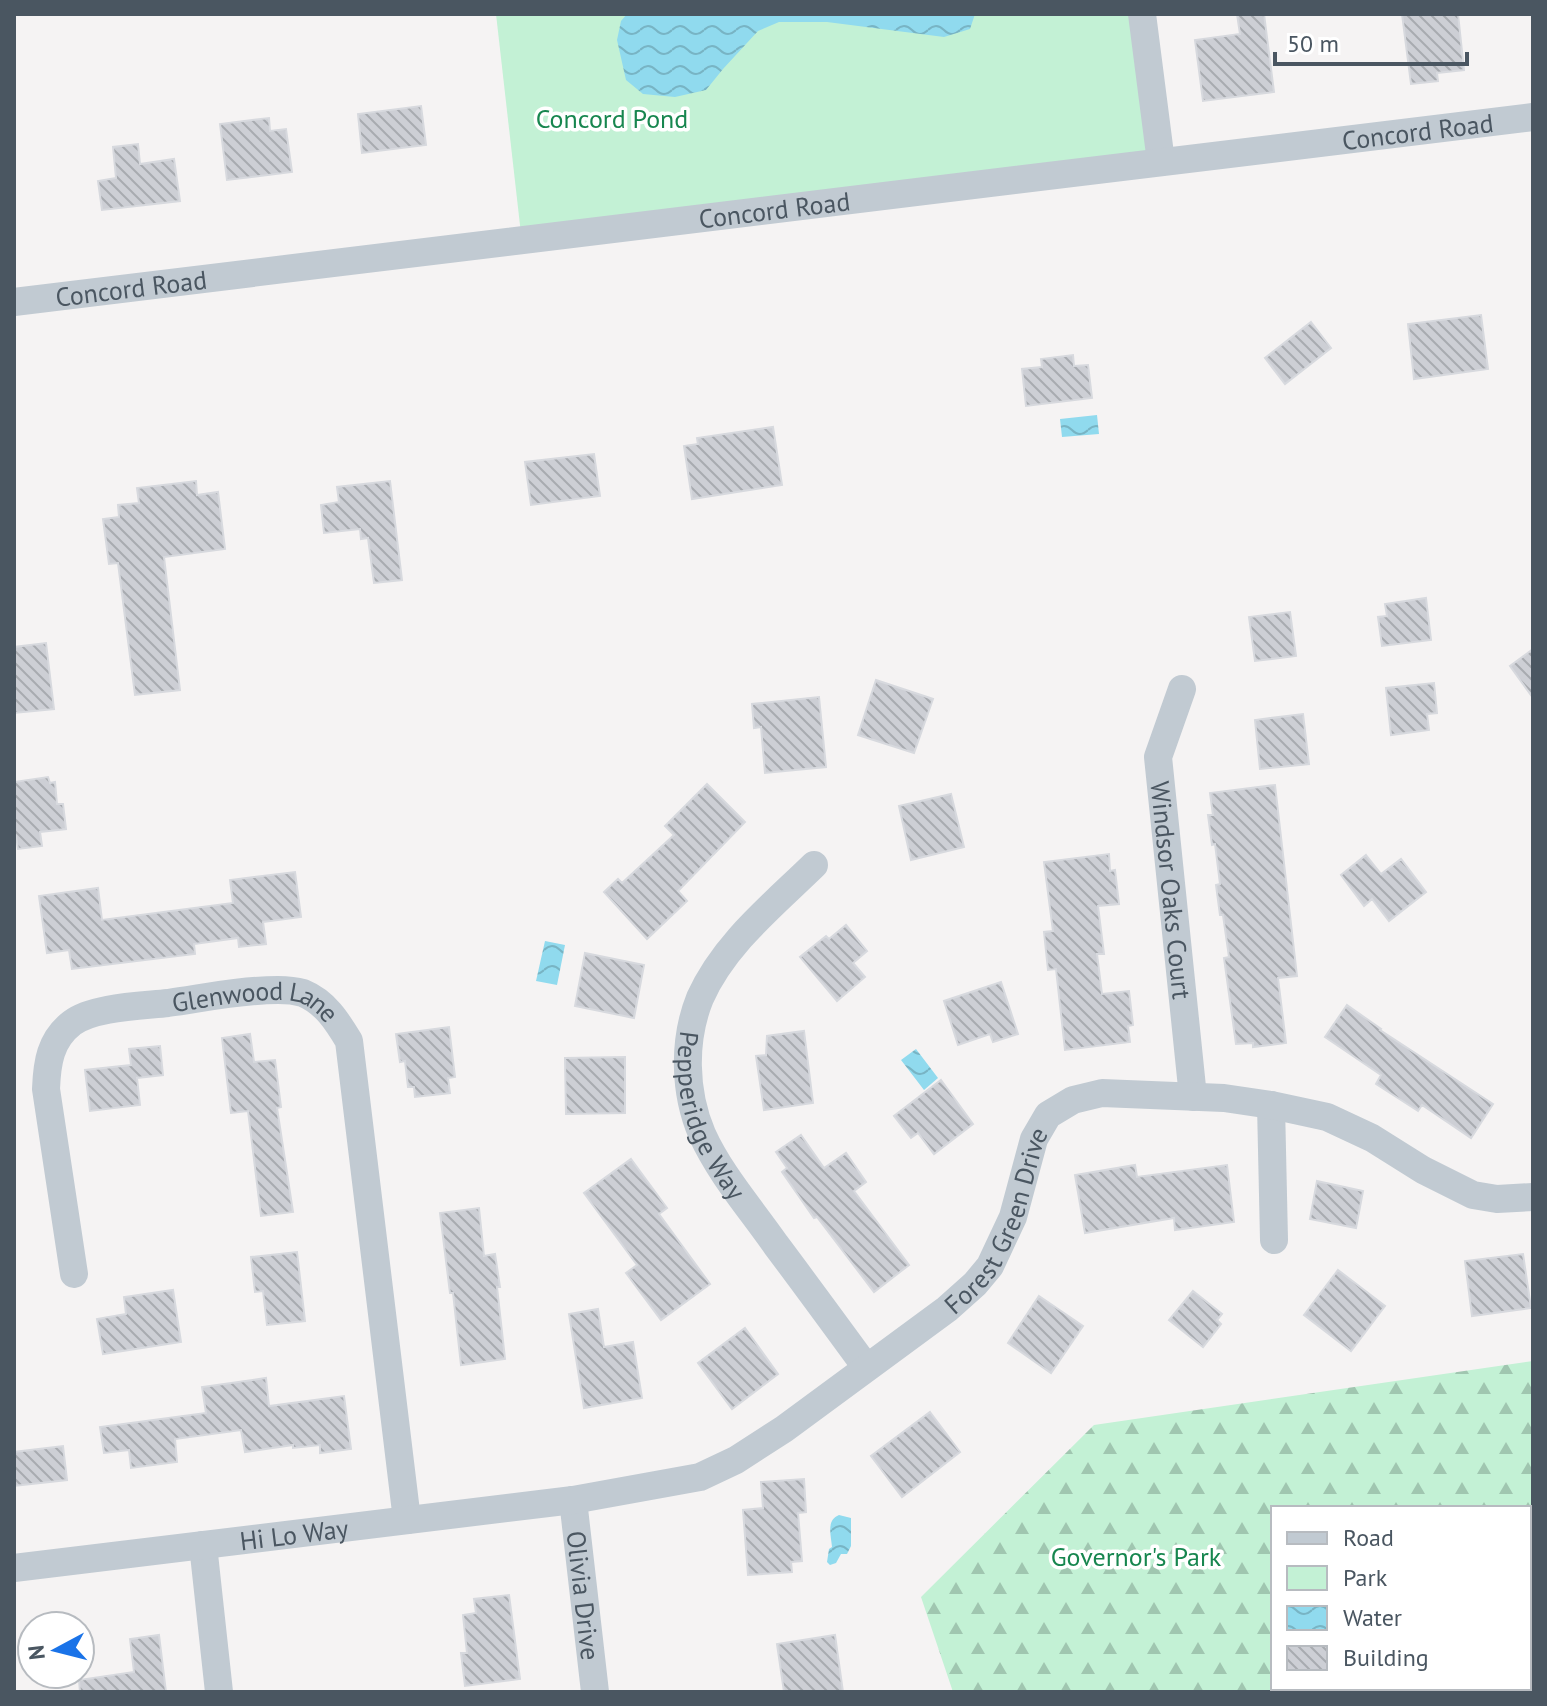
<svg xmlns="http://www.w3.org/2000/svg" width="1547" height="1706" viewBox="0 0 1547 1706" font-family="'PT Sans',sans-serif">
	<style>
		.green { fill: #c3f1d5 }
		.forest { fill: url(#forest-firs); fill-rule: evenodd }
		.water { fill: url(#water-waves) }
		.building { fill: url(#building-back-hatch); stroke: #d7d9de; stroke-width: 2 }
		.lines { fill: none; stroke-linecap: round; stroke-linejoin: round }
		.minor { stroke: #c1cad2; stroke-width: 28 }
		.labels { text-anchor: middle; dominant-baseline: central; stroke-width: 7; stroke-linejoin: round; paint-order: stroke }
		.park-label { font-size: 26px; fill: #17864f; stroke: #fff }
		.street-label { font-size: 26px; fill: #4a5661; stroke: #fff }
	</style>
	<defs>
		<pattern id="forest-firs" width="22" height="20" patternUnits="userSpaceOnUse" patternTransform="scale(2)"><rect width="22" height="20" fill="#c3f1d5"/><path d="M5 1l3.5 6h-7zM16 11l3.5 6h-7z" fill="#a0c6b0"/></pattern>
		<pattern id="water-waves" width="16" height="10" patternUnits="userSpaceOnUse" patternTransform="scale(2)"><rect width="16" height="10" fill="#90daee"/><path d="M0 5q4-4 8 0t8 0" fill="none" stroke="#78b4c4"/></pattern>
		<pattern id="building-back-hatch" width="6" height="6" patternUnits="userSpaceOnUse" patternTransform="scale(2)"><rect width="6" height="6" fill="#cdcfd5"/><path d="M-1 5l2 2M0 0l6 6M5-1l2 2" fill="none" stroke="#a8abb0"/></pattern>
	</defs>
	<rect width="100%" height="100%" fill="#f5f3f3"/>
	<path class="green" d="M 496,14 L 1134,14 L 1152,157 L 521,234 Z"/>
	<path class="forest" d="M 1533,1361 L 1533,1692 L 953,1692 L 921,1597 L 1094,1425 ZM 1273,1508 L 1529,1508 L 1529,1688 L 1273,1688 Z"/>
	<path class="water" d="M 627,14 L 975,14 L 970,29 L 944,37 L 827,22 L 779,22 L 758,31 L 723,69 L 706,90 L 675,97 L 643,94 L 626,80 L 617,40 L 621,21 Z
		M 1097,415 L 1099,434 L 1062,437 L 1060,419 Z
		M 545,941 L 565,945 L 557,985 L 536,981 Z
		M 916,1049 L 938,1078 L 924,1090 L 901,1060 Z
		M 839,1515 L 851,1518 L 851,1546 L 847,1554 L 841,1554 L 836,1563 L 830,1565 L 827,1562 L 829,1549 L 832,1547 C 831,1535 826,1520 839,1515 Z"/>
	<path class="building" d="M 1237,14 L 1264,14 L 1274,92 L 1203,101 L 1195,40 L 1240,34 Z
		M 1402,14 L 1458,14 L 1464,70 L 1437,73 L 1438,81 L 1411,84 Z
		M 421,106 L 426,145 L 362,153 L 358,114 Z
		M 269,118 L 270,131 L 286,129 L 292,172 L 227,180 L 220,124 Z
		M 138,144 L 140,164 L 174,159 L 180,201 L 102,210 L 98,181 L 116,178 L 113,147 Z
		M 1481,315 L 1488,369 L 1414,379 L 1408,324 Z
		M 1311,322 L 1331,348 L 1285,384 L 1265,358 Z
		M 1073,355 L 1074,366 L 1088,365 L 1092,398 L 1026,406 L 1022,369 L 1042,367 L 1041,359 Z
		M 773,427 L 782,485 L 692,499 L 684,446 L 698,444 L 697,438 Z
		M 594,454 L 600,496 L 531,505 L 525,462 Z
		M 196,481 L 197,495 L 218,492 L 225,549 L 164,557 L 180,690 L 135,695 L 118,563 L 109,564 L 103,519 L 119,517 L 118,505 L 139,503 L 137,488 Z
		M 390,481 L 402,580 L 374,583 L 368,538 L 361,539 L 360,529 L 324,533 L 321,505 L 339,502 L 337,487 Z
		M 1426,598 L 1431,640 L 1382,646 L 1378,617 L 1387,616 L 1385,604 Z
		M 1290,612 L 1296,656 L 1255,661 L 1249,617 Z
		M 46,643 L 54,709 L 14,713 L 14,647 Z
		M 1533,649 L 1533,698 L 1510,666 Z
		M 876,680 L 933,699 L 914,753 L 858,735 Z
		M 1434,683 L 1437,713 L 1427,714 L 1429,730 L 1391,735 L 1386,688 Z
		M 819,697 L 826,767 L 765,773 L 761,727 L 754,728 L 752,704 Z
		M 1303,714 L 1309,764 L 1260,769 L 1255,720 Z
		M 48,777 L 50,783 L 55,782 L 57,804 L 63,804 L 66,829 L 40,832 L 42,846 L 18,849 L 16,836 L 14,837 L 14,782 Z
		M 707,784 L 745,822 L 678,891 L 687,901 L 647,939 L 604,892 L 618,879 L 622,883 L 674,835 L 665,826 Z
		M 1275,785 L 1297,976 L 1278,978 L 1286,1043 L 1253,1047 L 1253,1043 L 1236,1044 L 1224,958 L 1229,957 L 1223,915 L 1220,915 L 1216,885 L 1220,884 L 1215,844 L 1212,845 L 1208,815 L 1213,815 L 1210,793 Z
		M 951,794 L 964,847 L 911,860 L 899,806 Z
		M 1109,854 L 1110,871 L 1115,870 L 1119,904 L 1098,906 L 1104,954 L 1097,954 L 1102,994 L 1129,991 L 1133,1025 L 1128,1026 L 1130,1042 L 1065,1050 L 1056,969 L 1048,970 L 1044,932 L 1053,931 L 1044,862 Z
		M 1366,855 L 1381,874 L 1401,859 L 1426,892 L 1389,921 L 1372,899 L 1364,906 L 1341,875 Z
		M 295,872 L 301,917 L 263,922 L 266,944 L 239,947 L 238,938 L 194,944 L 195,954 L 72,969 L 69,950 L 47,953 L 39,896 L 98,888 L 102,920 L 233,903 L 230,880 Z
		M 846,925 L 867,951 L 853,963 L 865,977 L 837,1001 L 800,957 L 826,936 L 829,939 Z
		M 585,953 L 644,965 L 634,1018 L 575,1006 Z
		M 1001,982 L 1018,1034 L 993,1042 L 990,1034 L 958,1045 L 944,1001 Z
		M 1347,1005 L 1381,1029 L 1380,1030 L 1493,1104 L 1471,1138 L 1422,1105 L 1418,1111 L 1376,1084 L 1381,1075 L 1325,1037 Z
		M 449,1027 L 455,1077 L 448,1078 L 450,1093 L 415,1097 L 414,1087 L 408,1087 L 405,1061 L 400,1062 L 396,1034 Z
		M 804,1031 L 813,1103 L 764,1110 L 756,1056 L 766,1055 L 767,1036 Z
		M 250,1034 L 254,1062 L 275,1060 L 281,1107 L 277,1108 L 293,1212 L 261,1216 L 248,1111 L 231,1113 L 222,1038 Z
		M 160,1046 L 163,1075 L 137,1078 L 140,1105 L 90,1111 L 85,1070 L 131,1065 L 129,1049 Z
		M 625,1057 L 625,1113 L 566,1114 L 565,1058 Z
		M 941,1080 L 973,1124 L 934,1154 L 918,1133 L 911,1138 L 894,1116 Z
		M 801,1135 L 824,1168 L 846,1153 L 866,1182 L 854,1191 L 909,1265 L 874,1292 L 817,1217 L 814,1218 L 782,1172 L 787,1168 L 776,1152 Z
		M 631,1159 L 667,1208 L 659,1214 L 710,1284 L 661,1320 L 626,1273 L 637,1265 L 584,1193 Z
		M 1135,1165 L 1137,1177 L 1227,1165 L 1234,1222 L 1175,1230 L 1174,1218 L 1085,1233 L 1075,1175 Z
		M 1317,1181 L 1363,1191 L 1356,1228 L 1310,1219 Z
		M 479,1208 L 484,1256 L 495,1254 L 500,1287 L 497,1287 L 505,1359 L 461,1365 L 453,1293 L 450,1293 L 440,1213 Z
		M 297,1252 L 305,1321 L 267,1325 L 263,1291 L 255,1292 L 251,1257 Z
		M 1523,1254 L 1531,1308 L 1472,1316 L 1465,1261 Z
		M 1338,1270 L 1385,1306 L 1351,1351 L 1304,1315 Z
		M 173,1290 L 181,1342 L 103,1354 L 97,1319 L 126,1314 L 124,1297 Z
		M 1193,1291 L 1222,1314 L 1217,1320 L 1221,1324 L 1203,1347 L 1169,1320 Z
		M 1039,1296 L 1083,1326 L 1051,1373 L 1008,1343 Z
		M 598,1309 L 604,1347 L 633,1342 L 642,1398 L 584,1408 L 569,1314 Z
		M 745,1328 L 778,1374 L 732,1409 L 698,1363 Z
		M 266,1378 L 269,1406 L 344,1396 L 351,1449 L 320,1453 L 320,1445 L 293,1448 L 293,1445 L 245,1452 L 241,1430 L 175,1439 L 177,1462 L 131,1468 L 129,1450 L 104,1453 L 100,1427 L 206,1413 L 202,1387 Z
		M 930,1412 L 960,1452 L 902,1497 L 871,1456 Z
		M 63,1446 L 67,1480 L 14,1486 L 14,1452 Z
		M 804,1479 L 806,1512 L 798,1513 L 802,1561 L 791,1562 L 792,1572 L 748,1575 L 743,1510 L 763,1508 L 761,1482 Z
		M 509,1595 L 520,1679 L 465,1686 L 461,1653 L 467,1653 L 463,1615 L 476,1613 L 474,1599 Z
		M 159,1635 L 166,1692 L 80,1692 L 79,1680 L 134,1672 L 130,1639 Z
		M 835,1635 L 843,1692 L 784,1692 L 777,1644 Z"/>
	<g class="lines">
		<g class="minor">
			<path d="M 1142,14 L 1161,162"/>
			<path id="s1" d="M 14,302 L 1533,117"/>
			<path id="s2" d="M 1182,689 L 1158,757 L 1193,1097"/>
			<path id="s3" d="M 814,865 C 773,905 724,944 700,998 C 683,1040 684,1092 702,1134 C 720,1174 751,1209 776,1245 C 806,1285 836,1326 866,1367"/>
			<path d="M 1271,1105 L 1274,1240"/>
			<path id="s4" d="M 74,1274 L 46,1089 C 47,1063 50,1040 72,1023 C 93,1007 141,1006 168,1003 C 204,998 241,990 278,990 C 286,990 296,991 303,993 C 325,1002 337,1021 349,1041 L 407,1520"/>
			<path id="s5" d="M 573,1500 L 595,1692"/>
			<path d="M 203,1545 L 219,1692"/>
			<path id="s6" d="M 14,1568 L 573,1500 L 700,1477 L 736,1460 L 784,1429 L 947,1309 L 975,1284 L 990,1266 L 1013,1217 L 1034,1139 L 1048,1115 L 1073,1100 L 1102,1093 L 1224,1098 L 1271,1105 L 1327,1117 L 1372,1138 L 1423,1170 L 1473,1195 L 1497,1199 L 1533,1197"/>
		</g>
	</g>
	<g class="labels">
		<g class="park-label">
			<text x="612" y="118">Concord Pond</text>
			<text x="1136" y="1556">Governor's Park</text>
		</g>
		<g class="street-label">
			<text stroke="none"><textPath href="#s1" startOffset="1414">Concord Road</textPath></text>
			<text stroke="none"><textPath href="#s1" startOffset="766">Concord Road</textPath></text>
			<text stroke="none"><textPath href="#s1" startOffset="118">Concord Road</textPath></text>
			<text stroke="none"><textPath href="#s2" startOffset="206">Windsor Oaks Court</textPath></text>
			<text stroke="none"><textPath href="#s4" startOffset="450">Glenwood Lane</textPath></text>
			<text stroke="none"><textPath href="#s3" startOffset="300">Pepperidge Way</textPath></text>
			<text stroke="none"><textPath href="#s6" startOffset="1096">Forest Green Drive</textPath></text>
			<text stroke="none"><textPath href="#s6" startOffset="282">Hi Lo Way</textPath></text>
			<text stroke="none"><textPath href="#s5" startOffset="96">Olivia Drive</textPath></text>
		</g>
	</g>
	<rect width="1547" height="1706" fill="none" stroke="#4a5661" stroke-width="32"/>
	<rect x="1271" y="1506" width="260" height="184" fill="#ffffff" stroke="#b7bbc0" stroke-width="2"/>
	<rect x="1287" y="1532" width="40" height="12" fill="#c1cad2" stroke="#b7bbc0" stroke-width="2"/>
	<text x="1343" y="1546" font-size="24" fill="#4a5661">Road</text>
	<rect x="1287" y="1566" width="40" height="24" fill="#c3f1d5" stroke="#b7bbc0" stroke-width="2"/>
	<text x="1343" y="1586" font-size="24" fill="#4a5661">Park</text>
	<rect x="1287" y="1606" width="40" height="24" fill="url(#water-waves)" stroke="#b7bbc0" stroke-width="2"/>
	<text x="1343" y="1626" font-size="24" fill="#4a5661">Water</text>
	<rect x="1287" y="1646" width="40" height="24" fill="url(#building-back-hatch)" stroke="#b7bbc0" stroke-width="2"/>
	<text x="1343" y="1666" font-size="24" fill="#4a5661">Building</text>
	<g transform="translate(56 1650) rotate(263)"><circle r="38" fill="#ffffff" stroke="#b7bbc0" stroke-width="2"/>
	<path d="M0-6L14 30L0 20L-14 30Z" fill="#1a73e8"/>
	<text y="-12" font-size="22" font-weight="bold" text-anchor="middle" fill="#4a5661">N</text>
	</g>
	<path d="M1275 52v12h192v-12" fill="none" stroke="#4a5661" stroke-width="4"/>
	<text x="1287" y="52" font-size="24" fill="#4a5661" stroke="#ffffff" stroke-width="6" paint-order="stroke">50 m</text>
</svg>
